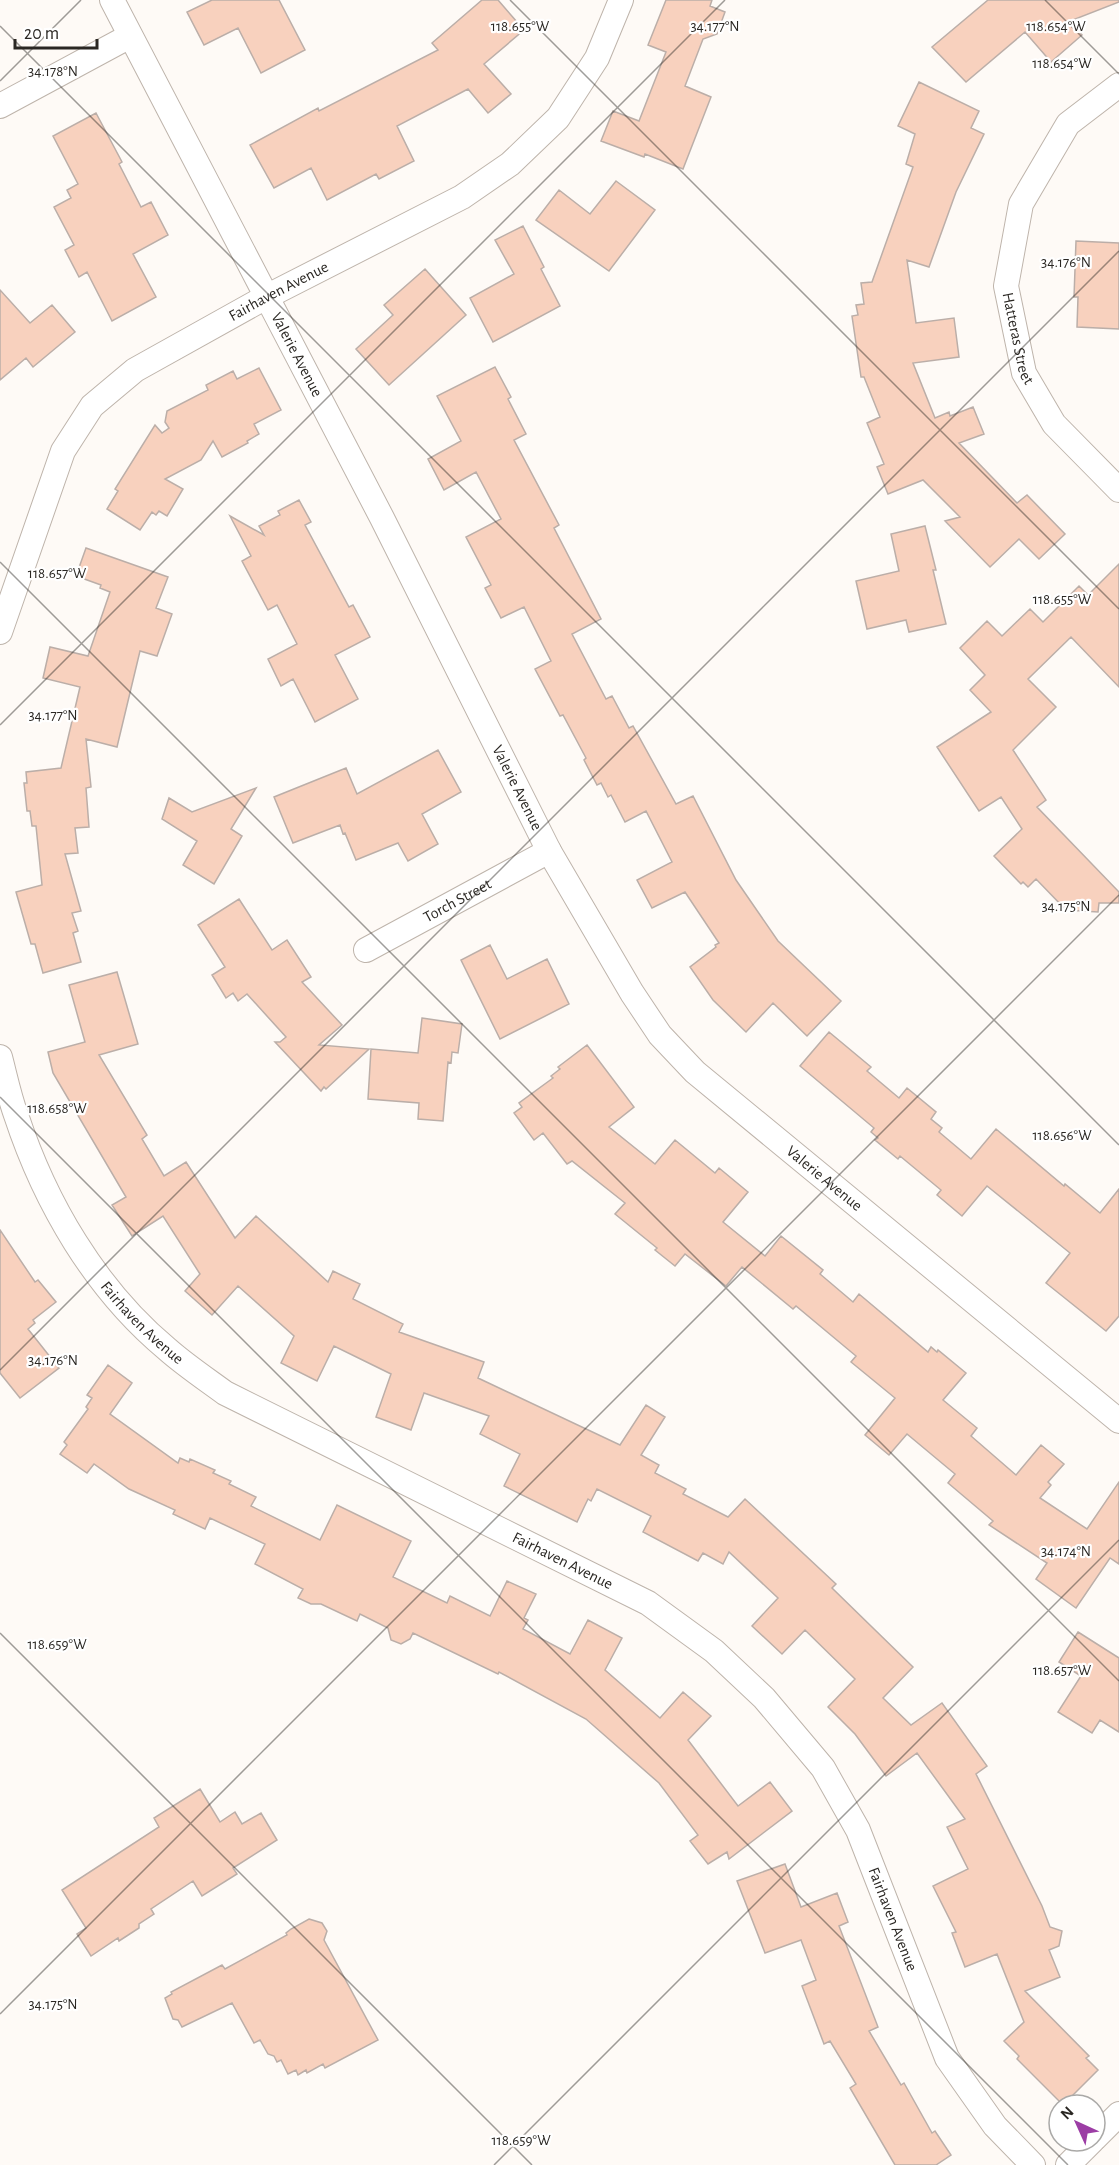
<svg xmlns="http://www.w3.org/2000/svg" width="1119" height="2165" viewBox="0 0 1119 2165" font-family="'Alegreya Sans',sans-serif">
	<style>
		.building { fill: #f8d1be; stroke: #bbaea8; stroke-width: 1.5 }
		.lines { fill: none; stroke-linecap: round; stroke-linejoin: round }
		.minor-casing { stroke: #beb4ab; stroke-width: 26 }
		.minor { stroke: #fff; stroke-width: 24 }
		.ticks { fill: none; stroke: #2a2723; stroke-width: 1.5; stroke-opacity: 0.45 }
		.labels { text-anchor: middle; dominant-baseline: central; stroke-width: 4.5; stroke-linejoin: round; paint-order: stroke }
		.street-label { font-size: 16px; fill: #2a2723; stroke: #fff }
		.ticks-label { font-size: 15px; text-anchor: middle; fill: #2a2723; stroke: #fff; stroke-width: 4.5; stroke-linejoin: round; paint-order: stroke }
	</style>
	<rect width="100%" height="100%" fill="#fefaf6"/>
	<path class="building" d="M 212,0 L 279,0 L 305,50 L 261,73 L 238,28 L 204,45 L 187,12 Z
		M 482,0 L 498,0 L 524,30 L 484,64 L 511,94 L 488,113 L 468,89 L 397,126 L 414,161 L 379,179 L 376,174 L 327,200 L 311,168 L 274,188 L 250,145 L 318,108 L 319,111 L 438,50 L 432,43 Z
		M 666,0 L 712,0 L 710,6 L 725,12 L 717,34 L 703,39 L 685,86 L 711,97 L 683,169 L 645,154 L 644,157 L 601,141 L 613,111 L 639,121 L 666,52 L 648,45 Z
		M 988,0 L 1119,0 L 1119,2 L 1070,21 L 1082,35 L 1051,62 L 1025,32 L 966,82 L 932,47 Z
		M 919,82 L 979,111 L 971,128 L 984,134 L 956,192 L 929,267 L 907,260 L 916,323 L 954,318 L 959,357 L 913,363 L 935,418 L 949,412 L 950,416 L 973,407 L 984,434 L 959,443 L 1017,503 L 1027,495 L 1065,534 L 1039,559 L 1019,539 L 990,567 L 945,521 L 960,517 L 923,480 L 888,494 L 877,467 L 884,464 L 867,423 L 880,417 L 864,377 L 861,377 L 852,316 L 858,315 L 856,305 L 864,304 L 861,283 L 872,282 L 913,167 L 906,164 L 915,134 L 898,126 Z
		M 96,113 L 122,162 L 119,164 L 141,207 L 151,202 L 168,235 L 133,254 L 156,297 L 112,321 L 87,272 L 79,277 L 65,250 L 74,245 L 54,207 L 71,198 L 67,190 L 78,184 L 53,136 Z
		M 616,181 L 655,210 L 609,271 L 536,220 L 559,190 L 590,214 Z
		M 523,226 L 544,267 L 541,269 L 560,306 L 493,342 L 470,298 L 514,274 L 495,240 Z
		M 1076,241 L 1119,243 L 1119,329 L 1077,327 L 1078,297 L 1074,297 Z
		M 425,269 L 466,315 L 389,385 L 356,349 L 393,315 L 384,305 Z
		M 0,290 L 30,323 L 52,305 L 75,332 L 33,367 L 26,358 L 0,380 Z
		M 495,367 L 511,397 L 508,399 L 526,434 L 514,440 L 559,525 L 554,528 L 601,619 L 572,634 L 606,699 L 612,696 L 629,728 L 633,726 L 676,804 L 693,796 L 736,880 L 778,941 L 841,1001 L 807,1036 L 773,1003 L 746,1032 L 713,1000 L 690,967 L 716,947 L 715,945 L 719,943 L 685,892 L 652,908 L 637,880 L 672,862 L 646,811 L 625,822 L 611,795 L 608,797 L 601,783 L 597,785 L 584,760 L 586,758 L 563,715 L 560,716 L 535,669 L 551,661 L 524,607 L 501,618 L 485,588 L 491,585 L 466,537 L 501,519 L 476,472 L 444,490 L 428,459 L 461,441 L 437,396 Z
		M 259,368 L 281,410 L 254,424 L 259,434 L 247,441 L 248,443 L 222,457 L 213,441 L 201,460 L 165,479 L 183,489 L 167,516 L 159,511 L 156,515 L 152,512 L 140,530 L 107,509 L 118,491 L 115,489 L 155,425 L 162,433 L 169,428 L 165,422 L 167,411 L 208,390 L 206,385 L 233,371 L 237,379 Z
		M 299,500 L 311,522 L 305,525 L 349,607 L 353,605 L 370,637 L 335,655 L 358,699 L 315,722 L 293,679 L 281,686 L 268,659 L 297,644 L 277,605 L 268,610 L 242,561 L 251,556 L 230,516 L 264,535 L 259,526 L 280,515 L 278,511 Z
		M 925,526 L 936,570 L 933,570 L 946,624 L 909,632 L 906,620 L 867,629 L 856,581 L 899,571 L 891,534 Z
		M 86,548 L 168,577 L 156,608 L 172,614 L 157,656 L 140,651 L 117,747 L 86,739 L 91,787 L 86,788 L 89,827 L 75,828 L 78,853 L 65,854 L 81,911 L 72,913 L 78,931 L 73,933 L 81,962 L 43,973 L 35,944 L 31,944 L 16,892 L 42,885 L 36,826 L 32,826 L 30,811 L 27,811 L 24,783 L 27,783 L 26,772 L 61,768 L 80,687 L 43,678 L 50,647 L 88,656 L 110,592 L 100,588 L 101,585 L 76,576 Z
		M 1119,564 L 1119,687 L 1071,637 L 1028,679 L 1056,707 L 1013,750 L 1046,800 L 1037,807 L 1119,892 L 1119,903 L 1099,903 L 1098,912 L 1066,910 L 1036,879 L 1028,887 L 1023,882 L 1021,884 L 994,856 L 1022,829 L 1001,797 L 979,811 L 937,747 L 991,712 L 970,690 L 985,675 L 960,648 L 987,621 L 1002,636 L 1030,609 L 1043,622 L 1079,586 L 1088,595 Z
		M 438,750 L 461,792 L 422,814 L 438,844 L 408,861 L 398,843 L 356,860 L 345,833 L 343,834 L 340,825 L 293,843 L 274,797 L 346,768 L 357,794 Z
		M 256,788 L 231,829 L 242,836 L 214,884 L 183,865 L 197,841 L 162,819 L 169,798 L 192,812 Z
		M 239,899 L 272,950 L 287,940 L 311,977 L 302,982 L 342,1025 L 319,1045 L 369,1049 L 326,1089 L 324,1087 L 321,1091 L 275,1042 L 280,1042 L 286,1037 L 247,994 L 238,1001 L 233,993 L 226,998 L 212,975 L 225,967 L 198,925 Z
		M 490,945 L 507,979 L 547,959 L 569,1004 L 500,1039 L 461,960 Z
		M 117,972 L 138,1044 L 99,1055 L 147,1135 L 142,1139 L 164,1176 L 186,1162 L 235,1238 L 256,1216 L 328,1282 L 333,1271 L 360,1284 L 353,1299 L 403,1324 L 399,1332 L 484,1362 L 478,1378 L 620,1445 L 646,1405 L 665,1417 L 641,1455 L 659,1465 L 655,1473 L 686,1489 L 683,1494 L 728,1517 L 745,1499 L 836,1584 L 832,1588 L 913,1667 L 883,1698 L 911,1725 L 942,1703 L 987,1766 L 976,1774 L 1042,1906 L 1050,1927 L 1062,1931 L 1059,1946 L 1049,1950 L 1060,1977 L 1025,1991 L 1089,2056 L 1086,2058 L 1098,2070 L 1063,2105 L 1017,2059 L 1019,2056 L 1004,2041 L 1024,2022 L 997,1954 L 965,1967 L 952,1933 L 956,1932 L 933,1886 L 968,1869 L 947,1827 L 965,1819 L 917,1753 L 886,1776 L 855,1734 L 828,1707 L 855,1679 L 805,1630 L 782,1654 L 752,1626 L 778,1598 L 729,1552 L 723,1564 L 703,1553 L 698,1561 L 643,1532 L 651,1516 L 597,1489 L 591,1501 L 588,1499 L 577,1522 L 504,1486 L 520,1454 L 480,1434 L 489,1416 L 424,1393 L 411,1430 L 376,1417 L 391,1374 L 334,1346 L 317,1381 L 281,1363 L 294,1336 L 238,1286 L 212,1315 L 185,1291 L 200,1274 L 163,1216 L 132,1236 L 112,1205 L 126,1197 L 53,1073 L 48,1052 L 85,1042 L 69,985 Z
		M 422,1018 L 462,1024 L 458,1053 L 452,1052 L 451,1063 L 448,1062 L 443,1121 L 418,1119 L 419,1103 L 368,1099 L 371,1049 L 418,1053 Z
		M 829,1032 L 871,1067 L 867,1071 L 899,1098 L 907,1088 L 936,1112 L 931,1119 L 942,1128 L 939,1132 L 971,1159 L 996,1129 L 1064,1186 L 1065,1184 L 1100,1213 L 1119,1189 L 1119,1316 L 1106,1331 L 1046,1283 L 1070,1253 L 987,1186 L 962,1216 L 937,1195 L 941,1190 L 900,1156 L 898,1159 L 875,1140 L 878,1138 L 871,1132 L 874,1128 L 800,1066 Z
		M 587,1045 L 634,1107 L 609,1127 L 655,1164 L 675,1140 L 715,1173 L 719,1168 L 748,1192 L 723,1222 L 765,1256 L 781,1236 L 823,1270 L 820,1274 L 853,1302 L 859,1294 L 928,1352 L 931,1347 L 937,1352 L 938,1350 L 966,1373 L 943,1400 L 977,1428 L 971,1436 L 1016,1475 L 1041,1445 L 1064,1464 L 1048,1482 L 1051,1485 L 1040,1498 L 1087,1529 L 1119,1482 L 1119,1564 L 1110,1558 L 1076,1608 L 1036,1579 L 1047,1563 L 989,1525 L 993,1521 L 948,1483 L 955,1474 L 907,1434 L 889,1455 L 865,1435 L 895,1398 L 851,1362 L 856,1356 L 796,1306 L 793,1309 L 742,1267 L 726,1286 L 685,1254 L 675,1266 L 655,1250 L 657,1248 L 615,1214 L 625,1203 L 572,1161 L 567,1164 L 543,1133 L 534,1140 L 514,1113 L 522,1107 L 519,1103 L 553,1078 L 551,1076 L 560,1069 L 558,1067 Z
		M 0,1230 L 35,1282 L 38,1280 L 56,1302 L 33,1320 L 35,1323 L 28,1329 L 59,1368 L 20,1398 L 0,1373 Z
		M 108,1365 L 132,1383 L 110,1414 L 178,1463 L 180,1458 L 189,1462 L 190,1459 L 215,1470 L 213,1473 L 231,1481 L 229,1484 L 256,1497 L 251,1506 L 320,1540 L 337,1505 L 411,1541 L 393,1577 L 447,1603 L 450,1596 L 490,1616 L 507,1581 L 536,1594 L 524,1618 L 528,1620 L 523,1629 L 570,1654 L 588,1620 L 622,1638 L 605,1670 L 660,1718 L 683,1692 L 711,1716 L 688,1740 L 738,1806 L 770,1782 L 792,1811 L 729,1859 L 727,1852 L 708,1864 L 690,1841 L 698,1835 L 659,1783 L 586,1719 L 499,1672 L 498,1674 L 413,1633 L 410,1639 L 401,1644 L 391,1640 L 388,1628 L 360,1614 L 357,1621 L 321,1604 L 311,1604 L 298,1598 L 303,1589 L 255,1564 L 265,1544 L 210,1518 L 205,1529 L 173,1514 L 175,1510 L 129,1489 L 94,1464 L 87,1473 L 60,1454 L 67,1445 L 64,1442 L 88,1409 L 86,1407 L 92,1398 L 87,1395 Z
		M 1078,1632 L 1119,1658 L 1119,1732 L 1100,1720 L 1092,1733 L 1058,1712 L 1081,1676 L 1059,1662 Z
		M 200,1789 L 220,1822 L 235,1812 L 242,1824 L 261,1813 L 277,1840 L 233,1868 L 237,1874 L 202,1896 L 193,1881 L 151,1909 L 154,1914 L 139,1924 L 139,1928 L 119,1941 L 118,1938 L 91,1956 L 77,1934 L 86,1928 L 62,1890 L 159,1827 L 154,1818 Z
		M 785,1864 L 801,1907 L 837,1893 L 848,1922 L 839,1926 L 878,2027 L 869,2031 L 901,2085 L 904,2083 L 932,2133 L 935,2131 L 951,2155 L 936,2165 L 895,2165 L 850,2088 L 856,2084 L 830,2041 L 824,2044 L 802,1986 L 816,1980 L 801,1940 L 765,1953 L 737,1881 Z
		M 309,1919 L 322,1923 L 327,1931 L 324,1940 L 378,2040 L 325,2068 L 323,2064 L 307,2073 L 306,2070 L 298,2075 L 296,2070 L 288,2074 L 281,2060 L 277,2062 L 274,2056 L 268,2054 L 260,2040 L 254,2043 L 232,2003 L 182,2027 L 178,2020 L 173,2019 L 165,1998 L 172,1994 L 171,1992 L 222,1965 L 225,1969 L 287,1935 L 286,1933 L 291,1929 Z"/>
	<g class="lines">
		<g class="minor-casing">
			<g id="minor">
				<path id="s1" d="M 112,0 L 382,518 L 549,851 L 632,993 L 660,1035 L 695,1072 L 1119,1421"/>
				<path id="s2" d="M 1119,85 L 1068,124 L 1021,204 L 1006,286 L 1024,373 L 1054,424 L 1119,490"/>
				<path d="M 0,106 L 130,36"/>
				<path id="s3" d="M 0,632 L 63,451 L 92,406 L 135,370 L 266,297 L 462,197 L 510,164 L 558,118 L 597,58 L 621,0"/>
				<path id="s4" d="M 366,950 L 549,851"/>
				<path id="s5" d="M 0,1057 C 5,1076 9,1096 16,1115 C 45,1203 95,1289 167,1349 C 185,1365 206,1379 225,1393 L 648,1603 L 714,1651 L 764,1698 L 823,1768 L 858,1830 L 947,2058 L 995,2126 L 1033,2165"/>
				<path d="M 1095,2138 L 1119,2114"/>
				<path d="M 1068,2165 L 1092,2141"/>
			</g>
		</g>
		<use href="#minor" class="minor"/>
	</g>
	<path class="ticks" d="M 510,0 L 1119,609M 1045,0 L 1119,74M 0,26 L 1119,1145M 0,81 L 81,0M 0,562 L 1119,1681M 0,725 L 725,0M 0,1097 L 1068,2165M 0,1370 L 1119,251M 0,1633 L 532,2165M 0,2014 L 1119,895M 494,2165 L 1119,1540"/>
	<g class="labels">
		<g class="street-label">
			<text stroke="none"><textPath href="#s3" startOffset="465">Fairhaven Avenue</textPath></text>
			<text stroke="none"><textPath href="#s2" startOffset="294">Hatteras Street</textPath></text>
			<text stroke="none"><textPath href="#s1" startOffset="400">Valerie Avenue</textPath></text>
			<text stroke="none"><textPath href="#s1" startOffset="886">Valerie Avenue</textPath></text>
			<text stroke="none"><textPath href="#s4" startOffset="104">Torch Street</textPath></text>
			<text stroke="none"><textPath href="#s1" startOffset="1390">Valerie Avenue</textPath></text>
			<text stroke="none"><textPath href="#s5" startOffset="306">Fairhaven Avenue</textPath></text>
			<text stroke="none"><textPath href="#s5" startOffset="792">Fairhaven Avenue</textPath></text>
			<text stroke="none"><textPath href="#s5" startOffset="1296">Fairhaven Avenue</textPath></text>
		</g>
	</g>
	<g class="ticks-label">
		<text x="1056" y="31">118.654°W</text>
		<text x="520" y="31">118.655°W</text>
		<text x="715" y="31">34.177°N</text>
		<text x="1062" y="68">118.654°W</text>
		<text x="53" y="76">34.178°N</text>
		<text x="1066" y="267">34.176°N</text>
		<text x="57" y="578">118.657°W</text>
		<text x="1062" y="604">118.655°W</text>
		<text x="53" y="720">34.177°N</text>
		<text x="1066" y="911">34.175°N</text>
		<text x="57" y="1113">118.658°W</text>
		<text x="1062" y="1140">118.656°W</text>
		<text x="53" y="1365">34.176°N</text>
		<text x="1066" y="1556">34.174°N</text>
		<text x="57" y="1649">118.659°W</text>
		<text x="1062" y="1675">118.657°W</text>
		<text x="53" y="2009">34.175°N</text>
		<text x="521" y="2145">118.659°W</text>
	</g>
	<g transform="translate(1077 2123) rotate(315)"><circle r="28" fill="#ffffff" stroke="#aaa9a7" stroke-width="1.5"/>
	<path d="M0-4.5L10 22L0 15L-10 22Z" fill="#9c3da5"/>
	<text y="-9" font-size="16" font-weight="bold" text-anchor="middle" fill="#2a2723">N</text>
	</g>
	<path d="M15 39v9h82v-9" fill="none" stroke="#2a2723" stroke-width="3"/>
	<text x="24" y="39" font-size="18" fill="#2a2723" stroke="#ffffff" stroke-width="4.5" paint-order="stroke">20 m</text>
</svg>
